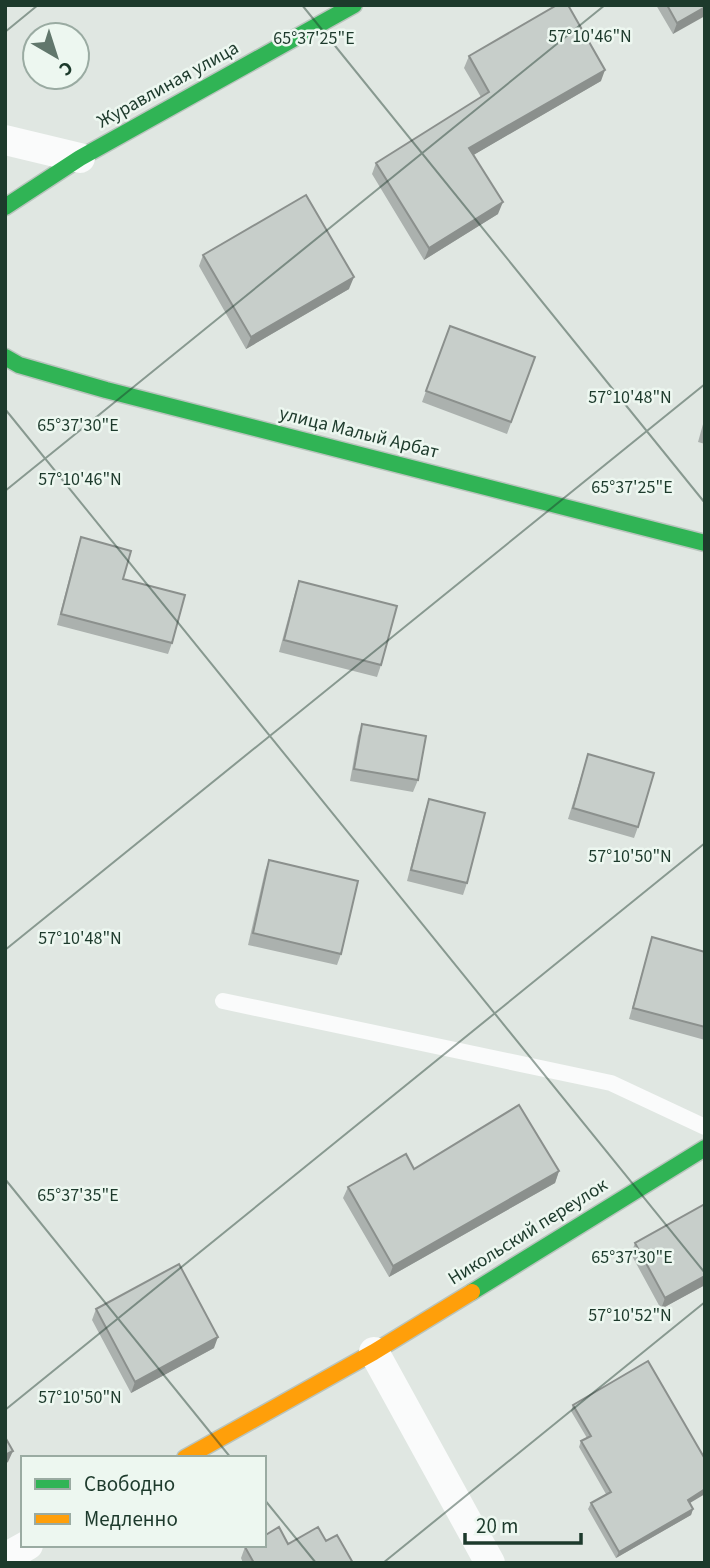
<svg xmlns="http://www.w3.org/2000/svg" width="710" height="1568" viewBox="0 0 710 1568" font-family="'Source Sans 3',sans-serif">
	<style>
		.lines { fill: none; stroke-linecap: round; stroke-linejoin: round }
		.fast-casing { stroke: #b9c4bd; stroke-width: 19 }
		.slow-casing { stroke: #b9c4bd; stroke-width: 19 }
		.lane { stroke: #fafbfb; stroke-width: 16 }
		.street { stroke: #fafbfb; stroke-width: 30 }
		.fast { stroke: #30b455; stroke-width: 16 }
		.slow { stroke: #ff9f0a; stroke-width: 16 }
		.wall { fill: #abb1ae }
		.shaded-wall { fill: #8b908d }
		.building { fill: #c7ceca; stroke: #8b908d; stroke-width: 2 }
		.ticks { fill: none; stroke: #1d3a2c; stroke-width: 2; stroke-opacity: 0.45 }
		.labels { text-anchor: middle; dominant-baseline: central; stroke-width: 5; stroke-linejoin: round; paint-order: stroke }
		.street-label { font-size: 19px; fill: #1d3a2c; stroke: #edf7f0 }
		.ticks-label { font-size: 18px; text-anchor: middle; fill: #1d3a2c; stroke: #edf7f0; stroke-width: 5; stroke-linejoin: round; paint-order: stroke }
	</style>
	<rect width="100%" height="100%" fill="#e0e7e2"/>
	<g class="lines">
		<g class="fast-casing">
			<path id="fast" d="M 5,207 L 80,158 L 354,5
				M 5,357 L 19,365 L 106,390 L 705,543
				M 472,1292 L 705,1148"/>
		</g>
		<g class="slow-casing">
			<path id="slow" d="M 185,1458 L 374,1352 L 472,1292"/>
		</g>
		<path class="lane" d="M 223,1001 L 611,1083 L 705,1127"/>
		<path class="street" d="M 5,140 L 80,158
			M 374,1352 L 490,1563
			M 5,1558 L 28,1545"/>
		<use href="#fast" class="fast"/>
		<use href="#slow" class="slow"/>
	</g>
	<path class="wall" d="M 656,5 L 705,5 L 673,34 Z
		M 469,56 L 601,81 L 473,155 L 498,214 L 424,260 L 372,174 L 376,163 L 481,97 L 464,68 Z
		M 203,255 L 349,289 L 246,349 L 199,266 Z
		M 450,326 L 535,357 L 507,434 L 422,402 Z
		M 705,417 L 705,444 L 698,442 Z
		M 81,537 L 123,579 L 172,643 L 168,654 L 57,625 L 77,549 Z
		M 299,581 L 381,665 L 377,677 L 279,652 L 295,593 Z
		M 362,724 L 418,780 L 413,792 L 350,781 L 358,736 Z
		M 588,754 L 638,827 L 634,838 L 568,819 Z
		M 429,799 L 467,883 L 463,895 L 407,881 L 425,811 Z
		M 269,860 L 341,954 L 337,965 L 248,945 L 265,871 Z
		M 652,937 L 705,952 L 705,1040 L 629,1019 Z
		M 414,1169 L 559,1171 L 555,1183 L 389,1277 L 343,1198 L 348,1187 Z
		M 705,1204 L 705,1285 L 661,1309 L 631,1254 L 635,1243 Z
		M 96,1309 L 214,1348 L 131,1393 L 92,1320 Z
		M 573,1405 L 690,1503 L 693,1509 L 691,1515 L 616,1558 L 588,1509 L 591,1503 L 606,1494 L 579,1447 L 581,1441 L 587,1438 L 571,1411 Z
		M 326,1541 L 353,1563 L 243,1563 L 241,1558 L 245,1547 Z"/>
	<path class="shaded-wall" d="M 705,7 L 705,16 L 673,34 L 677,23 Z
		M 605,70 L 601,81 L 465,160 L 469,148 Z
		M 503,202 L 498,214 L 424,260 L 429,248 Z
		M 354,277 L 349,289 L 246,349 L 251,337 Z
		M 559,1171 L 555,1183 L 389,1277 L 393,1266 Z
		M 705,1276 L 705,1285 L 661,1309 L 665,1298 Z
		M 218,1337 L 214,1348 L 131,1393 L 135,1382 Z
		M 13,1451 L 8,1462 L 5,1464 L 5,1455 Z
		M 705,1489 L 705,1494 L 685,1506 L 688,1500 Z
		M 693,1509 L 691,1515 L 616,1558 L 619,1552 Z"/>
	<path class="building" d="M 557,5 L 568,5 L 605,70 L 469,148 L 503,202 L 429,248 L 376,163 L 489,92 L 469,56 Z
		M 667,5 L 705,5 L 705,7 L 677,23 Z
		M 306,195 L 354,277 L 251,337 L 203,255 Z
		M 450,326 L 535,357 L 511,422 L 426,391 Z
		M 81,537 L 131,551 L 123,579 L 185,595 L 172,643 L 61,614 Z
		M 299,581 L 397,606 L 381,665 L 284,640 Z
		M 362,724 L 426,736 L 418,780 L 354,769 Z
		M 588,754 L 654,773 L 638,827 L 573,808 Z
		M 429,799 L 485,813 L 467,883 L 411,870 Z
		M 269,860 L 358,881 L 341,954 L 253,933 Z
		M 652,937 L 705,952 L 705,1027 L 633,1008 Z
		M 519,1105 L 559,1171 L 393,1266 L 348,1187 L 406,1154 L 414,1169 Z
		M 705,1204 L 705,1276 L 665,1298 L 635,1243 Z
		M 179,1264 L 218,1337 L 135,1382 L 96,1309 Z
		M 648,1361 L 705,1459 L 705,1489 L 688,1500 L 693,1509 L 619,1552 L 591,1503 L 611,1492 L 581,1441 L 591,1436 L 573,1405 Z
		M 5,1437 L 13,1451 L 5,1455 Z
		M 279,1527 L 288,1544 L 318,1527 L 326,1541 L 337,1535 L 353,1563 L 254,1563 L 245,1547 L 248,1545 L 264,1545 L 264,1536 Z"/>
	<path class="ticks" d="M 302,5 L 705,503M 5,32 L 38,5M 5,409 L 705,1273M 5,491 L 605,5M 5,950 L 705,384M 5,1179 L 231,1458M 5,1410 L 705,843M 264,1499 L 316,1563M 383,1563 L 705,1302"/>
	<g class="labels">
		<g class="street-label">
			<text transform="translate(168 85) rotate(-29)">Журавлиная улица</text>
			<text transform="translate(359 433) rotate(14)">улица Малый Арбат</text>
			<text transform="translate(528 1232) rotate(-32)">Никольский переулок</text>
		</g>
	</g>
	<g class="ticks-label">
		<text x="590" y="42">57°10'46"N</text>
		<text x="314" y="44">65°37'25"E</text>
		<text x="630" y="403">57°10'48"N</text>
		<text x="78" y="431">65°37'30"E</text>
		<text x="80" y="485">57°10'46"N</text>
		<text x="632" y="493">65°37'25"E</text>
		<text x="630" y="862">57°10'50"N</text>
		<text x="80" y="944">57°10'48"N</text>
		<text x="78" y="1201">65°37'35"E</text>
		<text x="632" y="1263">65°37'30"E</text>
		<text x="630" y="1321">57°10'52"N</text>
		<text x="80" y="1403">57°10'50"N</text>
	</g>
	<rect width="710" height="1568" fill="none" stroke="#1d3a2c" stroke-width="14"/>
	<rect x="21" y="1456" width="245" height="91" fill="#edf7f0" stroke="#9aaba2" stroke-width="2"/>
	<rect x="35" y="1479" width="35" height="10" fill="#30b455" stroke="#9aaba2" stroke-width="2"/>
	<text x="84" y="1491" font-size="21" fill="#1d3a2c">Свободно</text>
	<rect x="35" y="1514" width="35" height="10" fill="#ff9f0a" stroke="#9aaba2" stroke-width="2"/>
	<text x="84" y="1526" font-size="21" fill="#1d3a2c">Медленно</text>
	<g transform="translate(56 56) rotate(141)"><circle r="33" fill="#edf7f0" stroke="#9aaba2" stroke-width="2"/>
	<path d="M0-5L12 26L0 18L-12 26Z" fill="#61776c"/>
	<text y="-10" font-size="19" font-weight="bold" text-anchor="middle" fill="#1d3a2c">С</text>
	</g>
	<path d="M465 1533v10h116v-10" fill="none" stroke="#1d3a2c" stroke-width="3.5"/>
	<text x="476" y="1533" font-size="21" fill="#1d3a2c" stroke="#edf7f0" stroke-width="5" paint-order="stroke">20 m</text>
</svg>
